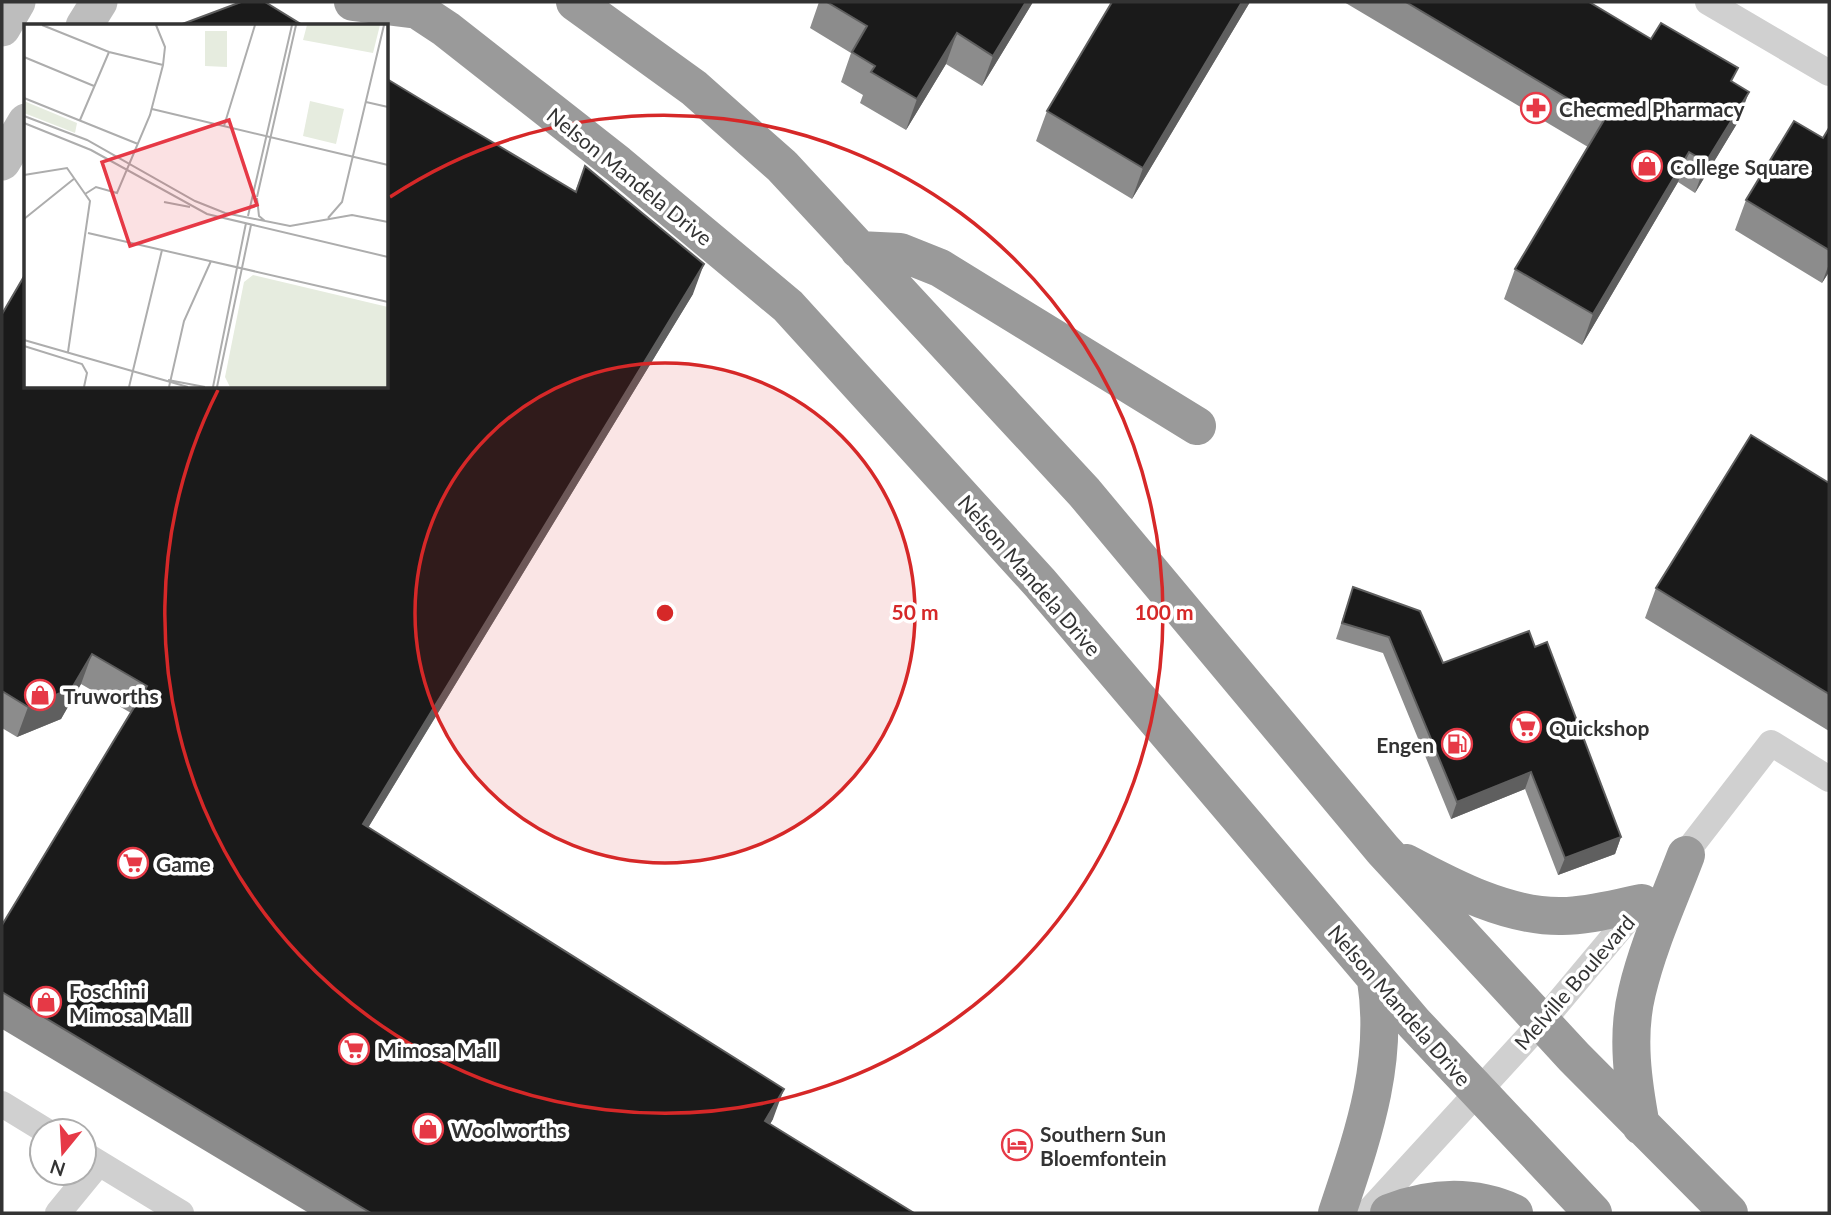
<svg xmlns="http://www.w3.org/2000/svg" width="1831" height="1215" viewBox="0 0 1831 1215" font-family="Lato,sans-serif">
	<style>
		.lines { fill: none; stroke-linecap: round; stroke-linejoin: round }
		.street { stroke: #d0d0d0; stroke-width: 26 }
		.secondary { stroke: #bdbdbd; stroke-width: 37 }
		.highway { stroke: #9a9a9a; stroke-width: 38 }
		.wall { fill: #8c8c8c }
		.shaded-wall { fill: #5f5f5f }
		.building { fill: #1a1a1a; stroke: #5f5f5f; stroke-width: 2 }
		.ring { fill: none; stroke: #d62828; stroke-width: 3.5 }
		.labels { text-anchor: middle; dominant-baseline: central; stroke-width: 7; stroke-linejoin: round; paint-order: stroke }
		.poi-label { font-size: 21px; font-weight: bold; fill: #333; stroke: #fff; text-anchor: start }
		.street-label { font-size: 21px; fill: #333; stroke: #fff }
		.inset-road { fill: none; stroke: #adadad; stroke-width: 2 }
		.view { fill: #e63946; fill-opacity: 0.15; stroke: #e63946; stroke-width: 3.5 }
		.inset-edge { fill: none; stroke: #333; stroke-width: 3.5 }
		.centre { fill: #d62828; stroke: #fff; stroke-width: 3.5 }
		.ring-label { font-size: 21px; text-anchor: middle; font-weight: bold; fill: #d62828; stroke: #fff; stroke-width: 7; stroke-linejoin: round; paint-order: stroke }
	</style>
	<rect width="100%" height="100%" fill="#fff"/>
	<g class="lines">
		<path class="street" d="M 1708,2 L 1829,73
			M 1675,867 L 1771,743 L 1829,779
			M 2,1104 L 46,1131
			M 84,1154 L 181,1213
			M 58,1213 L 99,1163
			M 1367,1213 L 1542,1022 L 1644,900"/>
		<path class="secondary" d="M 84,26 L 99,2
			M 2,28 L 17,2
			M 2,162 L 26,122"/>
		<path class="highway" d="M 353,2 L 418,10
			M 405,2 L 446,29 L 618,164 L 788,306 L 1040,583 L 1414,1023 L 1593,1213
			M 575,2 L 694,88 L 782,166 L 1084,492 L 1383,850 L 1574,1057 L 1729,1213
			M 859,250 L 900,252 L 940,268 L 1197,426
			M 1406,863 C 1453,888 1508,917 1562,916 C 1589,916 1616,908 1642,903
			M 1641,1126 C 1633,1083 1626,1036 1637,992 C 1648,945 1669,900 1686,855
			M 1337,1213 C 1363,1135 1389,1063 1376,980
			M 1389,1213 C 1430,1197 1472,1194 1514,1213"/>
	</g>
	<path class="wall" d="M 819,2 L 1033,2 L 982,86 L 946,64 L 906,130 L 860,103 L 863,95 L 841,82 L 851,53 L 810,28 Z
		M 1112,2 L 1250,2 L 1132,199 L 1036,141 L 1047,111 Z
		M 1344,2 L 1589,2 L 1651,39 L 1733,83 L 1738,122 L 1695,193 L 1678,182 L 1582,345 L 1504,299 L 1515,269 L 1588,147 Z
		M 425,102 L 575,192 L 585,166 L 693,294 L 368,828 L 773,1119 L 770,1124 L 914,1213 L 309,1213 L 2,1029 L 2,925 L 131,713 L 81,684 L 61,719 L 17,737 L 2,728 L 2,314 Z
		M 1829,128 L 1829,272 L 1822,283 L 1735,230 L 1746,200 L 1823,138 Z
		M 1829,483 L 1829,731 L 1645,618 L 1656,588 Z
		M 1353,587 L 1443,663 L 1535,647 L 1621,837 L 1615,854 L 1558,875 L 1525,789 L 1451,819 L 1383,653 L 1336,639 Z"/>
	<path class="shaded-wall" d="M 1026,2 L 1033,2 L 982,86 L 993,56 Z
		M 1242,2 L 1250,2 L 1132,199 L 1143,168 Z
		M 957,33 L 946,64 L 906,130 L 917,99 Z
		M 1749,92 L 1738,122 L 1695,193 L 1706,162 Z
		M 1689,152 L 1678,182 L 1582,345 L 1593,314 Z
		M 704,264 L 693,294 L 352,854 L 363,824 Z
		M 1829,264 L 1829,272 L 1822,283 Z
		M 92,654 L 81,684 L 61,719 L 17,737 L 28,707 Z
		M 1531,772 L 1525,789 L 1451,819 L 1457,802 Z
		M 1621,837 L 1615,854 L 1558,875 L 1565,858 Z
		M 784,1089 L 773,1119 L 754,1152 L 765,1121 Z"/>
	<path class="building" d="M 241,2 L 265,2 L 304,26 L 177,26 Z
		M 827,2 L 1026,2 L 993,56 L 957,33 L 917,99 L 871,72 L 875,66 L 852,52 L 867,26 Z
		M 1112,2 L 1242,2 L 1143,168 L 1047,111 Z
		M 1406,2 L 1589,2 L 1651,39 L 1661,23 L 1738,68 L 1731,81 L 1749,92 L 1706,162 L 1689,152 L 1593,314 L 1515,269 L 1604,120 Z
		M 387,79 L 425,102 L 576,192 L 585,166 L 704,264 L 363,824 L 784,1089 L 765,1121 L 914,1213 L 371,1213 L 2,992 L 2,925 L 147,686 L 92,654 L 72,688 L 28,707 L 2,691 L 2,314 L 26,273 L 26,387 L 387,387 Z
		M 1794,121 L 1823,138 L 1829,128 L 1829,250 L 1746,200 Z
		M 1751,435 L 1829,483 L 1829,694 L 1656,588 Z
		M 1353,587 L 1420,611 L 1443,663 L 1529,631 L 1535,647 L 1547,642 L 1621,837 L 1565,858 L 1531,772 L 1457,802 L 1389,637 L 1342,623 Z"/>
	<circle cx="665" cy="613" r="250" fill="#d62828" fill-opacity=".12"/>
	<g class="ring">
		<circle cx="665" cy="613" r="250"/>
		<path d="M390 197A499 499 0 1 1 218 390"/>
	</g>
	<defs>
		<g id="pharmacy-ring" transform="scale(1.575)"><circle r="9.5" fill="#fff" stroke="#e63946" stroke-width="1.5"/><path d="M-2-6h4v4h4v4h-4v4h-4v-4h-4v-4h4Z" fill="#e63946"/></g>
		<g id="shop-ring" transform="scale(1.575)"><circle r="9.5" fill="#fff" stroke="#e63946" stroke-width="1.5"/><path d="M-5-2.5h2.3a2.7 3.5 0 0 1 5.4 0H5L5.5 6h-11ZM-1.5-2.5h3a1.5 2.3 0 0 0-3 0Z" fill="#e63946"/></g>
		<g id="supermarket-ring" transform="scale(1.575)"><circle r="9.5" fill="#fff" stroke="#e63946" stroke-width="1.5"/><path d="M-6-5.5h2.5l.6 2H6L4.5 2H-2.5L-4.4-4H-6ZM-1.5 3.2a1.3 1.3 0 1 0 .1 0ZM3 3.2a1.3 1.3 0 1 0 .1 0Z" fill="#e63946"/></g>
		<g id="fuel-ring" transform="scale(1.575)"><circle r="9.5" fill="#fff" stroke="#e63946" stroke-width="1.5"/><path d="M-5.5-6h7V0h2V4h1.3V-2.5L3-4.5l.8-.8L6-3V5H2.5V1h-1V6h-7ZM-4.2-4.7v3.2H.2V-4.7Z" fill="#e63946"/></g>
		<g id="hotel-ring" transform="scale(1.575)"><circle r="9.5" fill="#fff" stroke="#e63946" stroke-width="1.5"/><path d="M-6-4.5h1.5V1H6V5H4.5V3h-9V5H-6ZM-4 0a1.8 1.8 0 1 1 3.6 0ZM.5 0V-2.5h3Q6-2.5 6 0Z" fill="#e63946"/></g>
	</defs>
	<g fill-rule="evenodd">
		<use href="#pharmacy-ring" x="1536" y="108"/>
		<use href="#shop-ring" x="1647" y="166"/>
		<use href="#shop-ring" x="40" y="695"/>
		<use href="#supermarket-ring" x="1526" y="727"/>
		<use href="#fuel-ring" x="1457" y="744"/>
		<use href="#supermarket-ring" x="133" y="863"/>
		<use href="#shop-ring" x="46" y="1002"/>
		<use href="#supermarket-ring" x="354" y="1049"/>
		<use href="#shop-ring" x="428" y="1129"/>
		<use href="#hotel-ring" x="1017" y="1145"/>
	</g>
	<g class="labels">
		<g class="poi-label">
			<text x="1559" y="108">Checmed Pharmacy</text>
			<text x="1670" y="166">College Square</text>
			<text x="63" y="695">Truworths</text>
			<text x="1549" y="727">Quickshop</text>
			<text x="1434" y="744" text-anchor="end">Engen</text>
			<text x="156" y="863">Game</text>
			<text x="69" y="990">Foschini<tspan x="69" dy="24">Mimosa Mall</tspan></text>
			<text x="377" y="1049">Mimosa Mall</text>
			<text x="451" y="1129">Woolworths</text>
			<text x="1040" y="1133">Southern Sun<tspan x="1040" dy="24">Bloemfontein</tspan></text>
		</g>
		<g class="street-label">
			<text transform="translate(630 176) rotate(39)">Nelson Mandela Drive</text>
			<text transform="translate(1030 575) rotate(49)">Nelson Mandela Drive</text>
			<text transform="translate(1574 982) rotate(-49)">Melville Boulevard</text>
			<text transform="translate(1400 1005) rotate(49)">Nelson Mandela Drive</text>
		</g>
	</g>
	<g transform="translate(24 24)">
		<rect width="364" height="364" fill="#fff"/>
		<path d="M 283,1 L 356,1 L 349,29 L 279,16 ZM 181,7 L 203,7 L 203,43 L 181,42 ZM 0,77 L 53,99 L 51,109 L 0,89 ZM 286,77 L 320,85 L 312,120 L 279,112 ZM 229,251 L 364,283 L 364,363 L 206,363 L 201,353 L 220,258 Z" fill="#e6ecdf"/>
		<path class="inset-road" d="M 18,1 L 85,28 L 139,41M 0,33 L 70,62M 0,74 L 114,120M 342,78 L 364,83M 128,85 L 364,141M 0,92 L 63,116 L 171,177 L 201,189 L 266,202 L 328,191 L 364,198M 56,96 L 85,28M 0,99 L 67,126 L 183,190 L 364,233M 200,102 L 231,1M 0,151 L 43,144 L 66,177 L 44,328M 61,170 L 72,163 L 93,169 L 126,91 L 139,41 L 141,23 L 132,1M 233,173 L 272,1M 233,174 L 235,192 L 241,197M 140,178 L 166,183M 224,192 L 268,1M 304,194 L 318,178 L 360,1M 0,195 L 51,154M 64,209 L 364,278M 0,316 L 164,363M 0,322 L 58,340 L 63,349 L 60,363M 144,356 L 181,363M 105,363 L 138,226M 145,363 L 160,297 L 187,237M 189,363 L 222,199M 193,363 L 227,201"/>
		<path class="view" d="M 205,96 L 233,181 L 106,222 L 78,138 Z"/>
		<rect width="364" height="364" class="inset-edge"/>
	</g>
	<circle cx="665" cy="613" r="10" class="centre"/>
	<g class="ring-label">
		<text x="915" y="620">50 m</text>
		<text x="1164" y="620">100 m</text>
	</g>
	<rect width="1831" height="1215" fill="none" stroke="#333333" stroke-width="7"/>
	<g transform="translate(63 1152) rotate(198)"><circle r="33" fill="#ffffff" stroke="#adadad" stroke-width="2"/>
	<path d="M0-5L12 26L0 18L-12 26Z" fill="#e63946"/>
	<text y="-10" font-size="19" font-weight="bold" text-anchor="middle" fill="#333333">N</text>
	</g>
</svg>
